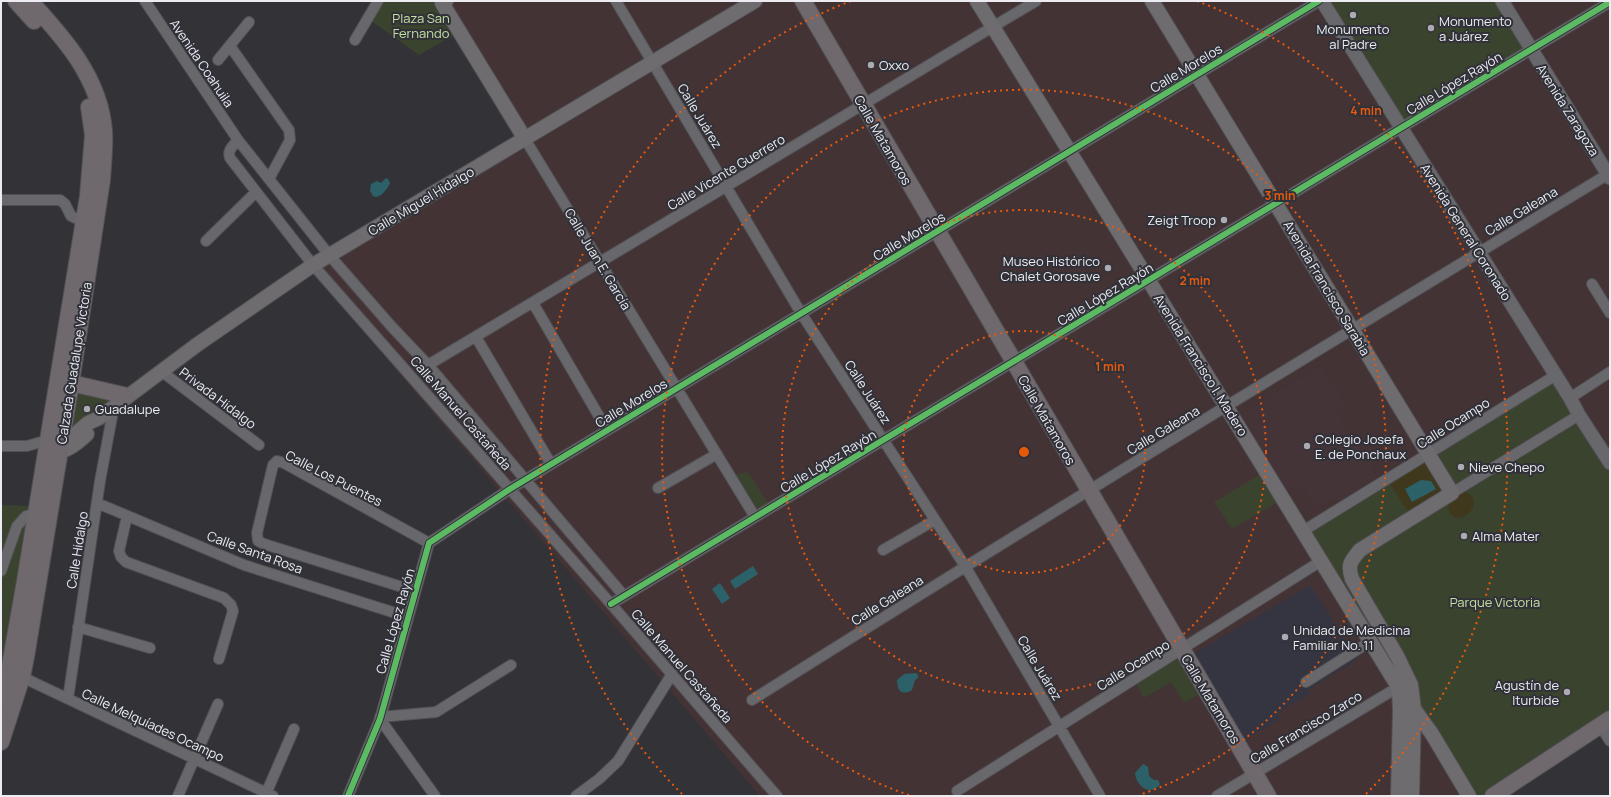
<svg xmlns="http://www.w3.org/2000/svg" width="1611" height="797" viewBox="0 0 1611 797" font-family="Manrope,sans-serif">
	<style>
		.commercial { fill: #443334 }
		.built { fill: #353542 }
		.education { fill: #443337 }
		.green { fill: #3a432d }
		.sand { fill: #3f381c }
		.water { fill: #2d6169 }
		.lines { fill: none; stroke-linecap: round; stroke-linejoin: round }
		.minor-casing { stroke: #515155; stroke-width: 12 }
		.tertiary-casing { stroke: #515155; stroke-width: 15 }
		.secondary-casing { stroke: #515155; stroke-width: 16 }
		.primary-casing { stroke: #515155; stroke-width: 18 }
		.minor { stroke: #68686c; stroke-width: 10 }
		.tertiary { stroke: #68686c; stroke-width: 13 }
		.secondary { stroke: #6f6c70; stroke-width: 14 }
		.primary { stroke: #6f686d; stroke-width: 16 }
		.cycleway-casing { stroke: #303139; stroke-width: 8 }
		.cycleway { stroke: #5cba63; stroke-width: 6 }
		.ring { fill: none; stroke: #e8590c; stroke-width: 2; stroke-dasharray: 2 4 }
		.poi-dot { fill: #ababb1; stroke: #303139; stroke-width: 1.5 }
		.labels { text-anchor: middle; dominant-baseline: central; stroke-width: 4; stroke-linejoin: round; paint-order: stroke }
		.park-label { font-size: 13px; fill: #c5e09f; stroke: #303139 }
		.poi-label { font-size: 13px; fill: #ececf2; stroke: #303139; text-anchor: start }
		.street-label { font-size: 13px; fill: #ececf2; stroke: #303139 }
		.centre { fill: #e8590c; stroke: #303139; stroke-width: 2 }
		.ring-label { font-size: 12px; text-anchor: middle; font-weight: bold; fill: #e8590c; stroke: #303139; stroke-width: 4; stroke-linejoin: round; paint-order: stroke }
	</style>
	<rect width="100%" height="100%" fill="#323237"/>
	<path class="commercial" d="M 440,1 L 1610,1 L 1610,719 L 1492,796 L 760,796 L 311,270 L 525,141 Z"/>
	<path class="built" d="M 1310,585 L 1358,659 L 1308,690 L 1309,694 L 1277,713 L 1280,719 L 1242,741 L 1192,655 Z"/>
	<path class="education" d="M 1321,365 L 1346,405 L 1336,411 L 1378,477 L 1337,503 L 1333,499 L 1317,508 L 1301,485 L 1282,494 L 1239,415 Z"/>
	<path class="green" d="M 377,1 L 440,1 L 459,32 L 419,55 L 367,18 Z
		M 1319,1 L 1501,1 L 1531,51 L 1399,129 Z
		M 1553,377 L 1610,468 L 1610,721 L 1492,796 L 1464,796 L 1390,651 L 1345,582 L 1341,571 L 1344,582 L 1395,666 L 1392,668 L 1300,534 Z
		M 72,385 L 124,397 L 65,436 Z
		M 748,472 L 771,508 L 755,517 L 730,476 Z
		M 1259,475 L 1276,503 L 1232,529 L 1214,502 Z
		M 1,505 L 35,506 L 1,700 Z
		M 1182,651 L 1206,691 L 1184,703 L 1171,682 L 1144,698 L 1134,681 Z"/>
	<path class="sand" d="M 1428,460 L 1448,492 L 1411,516 L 1390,484 Z
		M 1461,491 C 1496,499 1450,538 1448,504 Z"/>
	<path class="water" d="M 386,178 L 388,179 L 390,183 C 390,185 383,194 381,195 L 376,197 L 373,196 L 370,191 L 371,184 L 377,181 L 381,183 Z
		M 1421,480 L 1431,481 L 1436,489 L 1412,502 L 1405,489 Z
		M 753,566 L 758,574 L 735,589 L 730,581 Z
		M 720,583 L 730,598 L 722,604 L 712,589 Z
		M 916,673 L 918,675 L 918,678 L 915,680 L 912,690 C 902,696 897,691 897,680 L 904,674 Z
		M 1143,764 L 1148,767 L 1149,776 L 1154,780 L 1158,780 L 1160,784 C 1152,797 1136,787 1135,773 Z"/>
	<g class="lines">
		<g class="minor-casing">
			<path id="minor" d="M 145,1 L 238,140 L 330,256 L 392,327 L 428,365 L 624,596
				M 616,1 L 801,313 L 965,566 L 1100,796
				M 355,40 L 378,1
				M 230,46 L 289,130 L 290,140 L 269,179
				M 218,60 L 249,22
				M 525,139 L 755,517
				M 238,140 C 233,146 227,150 230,158 L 313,265 L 611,604 L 777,796
				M 1,200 L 60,200 L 65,204 L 71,216 L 84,222
				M 206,241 L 256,192
				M 1592,284 L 1610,313
				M 533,303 L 607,430
				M 476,337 L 551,464
				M 428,365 L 1036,1
				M 161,371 L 259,445
				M 1570,398 L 1610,372
				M 1,446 L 27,446 L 48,440
				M 658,488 L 717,454
				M 1452,493 L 1579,415
				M 97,503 L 244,565 L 408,617
				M 127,516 L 119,551 L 121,557 L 126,562 L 224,598 L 231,605 L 233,611 L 219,659
				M 1303,531 L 1556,375
				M 883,550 L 935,520
				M 1,571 L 17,526 L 26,516 L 37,513
				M 415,591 L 264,544 L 258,541 L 257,533 L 273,465 L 277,461 L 284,463 L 429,543
				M 611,604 L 1610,2
				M 78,627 L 150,648
				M 22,677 L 273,796
				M 1306,682 L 1371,641
				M 68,699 L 100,481 L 114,406
				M 752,700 C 1036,521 1323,347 1610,173
				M 380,717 L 436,712 L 511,665
				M 380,719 L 435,796
				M 1600,725 L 1610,741
				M 957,791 L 1321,561
				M 178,796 L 218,704
				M 265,796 L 294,729
				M 348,796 L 380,719 L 429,543 L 510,489 L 1319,1
				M 576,796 L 599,779 L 618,761 L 672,674
				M 1217,796 L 1390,692 L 1405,686"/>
		</g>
		<g class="tertiary-casing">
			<path id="tertiary" d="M 1322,1 L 1570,398 L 1579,415 L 1610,463
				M 1502,1 L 1610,178"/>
		</g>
		<g class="secondary-casing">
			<path id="secondary" d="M 446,1 L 442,3 L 525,139
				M 977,1 L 1399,688 L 1432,734 L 1469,796
				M 1152,1 L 1452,493 L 1360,550 C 1351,561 1347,564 1352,579 L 1397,656 L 1411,685 L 1414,710 L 1412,796
				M 52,440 L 73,436 L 88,423 L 99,418 L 198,344 L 313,265 L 755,1
				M 50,454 C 66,452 75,445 87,434
				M 1398,796 L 1400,711 L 1399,688"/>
		</g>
		<g class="primary-casing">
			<path id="primary" d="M 16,1 L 34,21
				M 803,1 L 1268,796
				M 71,383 L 127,396
				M 1,703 L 7,682 L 25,581 L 88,196 L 93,135 L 89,107
				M 1,742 L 22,677 L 26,657 L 71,383 L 102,180 C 103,164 105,147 104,131 C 100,78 64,38 30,1
				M 1493,796 L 1610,719"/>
		</g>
		<use href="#minor" class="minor"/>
		<use href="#tertiary" class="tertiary"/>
		<use href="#secondary" class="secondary"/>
		<use href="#primary" class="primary"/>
		<g class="cycleway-casing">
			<path id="cycleway" d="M 611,604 L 1610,2
				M 348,796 L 380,719 L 429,543 L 510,489 L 1319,1"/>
		</g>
		<use href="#cycleway" class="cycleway"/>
	</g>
	<g class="ring">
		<circle cx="1024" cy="452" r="121"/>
		<circle cx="1024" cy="452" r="242"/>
		<path d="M909 795A362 362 0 1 1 1139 795"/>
		<path d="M682 794A483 483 0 0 1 851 1M1197 1A483 483 0 0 1 1366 794"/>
	</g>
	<g class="poi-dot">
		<circle cx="1353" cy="15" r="4"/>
		<circle cx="1431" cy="28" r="4"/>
		<circle cx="871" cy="65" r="4"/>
		<circle cx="1224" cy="220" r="4"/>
		<circle cx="1108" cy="268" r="4"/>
		<circle cx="87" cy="409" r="4"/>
		<circle cx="1307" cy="446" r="4"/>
		<circle cx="1461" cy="467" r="4"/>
		<circle cx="1464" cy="536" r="4"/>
		<circle cx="1285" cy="637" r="4"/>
		<circle cx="1567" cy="692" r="4"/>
	</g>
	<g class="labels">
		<g class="park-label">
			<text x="421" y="18">Plaza San<tspan x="421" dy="15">Fernando</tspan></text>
			<text x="1495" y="602">Parque Victoria</text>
		</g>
		<g class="poi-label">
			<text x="1439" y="21">Monumento<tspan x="1439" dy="15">a Juárez</tspan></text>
			<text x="1353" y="29" text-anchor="middle">Monumento<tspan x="1353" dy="15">al Padre</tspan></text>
			<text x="879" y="65">Oxxo</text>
			<text x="1216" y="220" text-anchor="end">Zeigt Troop</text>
			<text x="1100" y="261" text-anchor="end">Museo Histórico<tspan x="1100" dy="15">Chalet Gorosave</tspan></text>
			<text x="95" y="409">Guadalupe</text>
			<text x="1315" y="439">Colegio Josefa<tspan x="1315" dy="15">E. de Ponchaux</tspan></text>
			<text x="1469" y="467">Nieve Chepo</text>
			<text x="1472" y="536">Alma Mater</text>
			<text x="1293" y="630">Unidad de Medicina<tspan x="1293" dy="15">Familiar No. 11</tspan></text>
			<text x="1559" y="685" text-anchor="end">Agustín de<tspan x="1559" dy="15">Iturbide</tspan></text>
		</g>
		<g class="street-label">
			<text transform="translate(202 63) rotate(56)">Avenida Coahuila</text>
			<text transform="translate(1186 68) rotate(-31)">Calle Morelos</text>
			<text transform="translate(1454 83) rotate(-31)">Calle López Rayón</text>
			<text transform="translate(1568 110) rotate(58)">Avenida Zaragoza</text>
			<text transform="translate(700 116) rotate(59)">Calle Juárez</text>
			<text transform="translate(883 140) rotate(60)">Calle Matamoros</text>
			<text transform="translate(726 172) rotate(-31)">Calle Vicente Guerrero</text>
			<text transform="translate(421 201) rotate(-31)">Calle Miguel Hidalgo</text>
			<text transform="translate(1521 211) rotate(-31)">Calle Galeana</text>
			<text transform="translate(1466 232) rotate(58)">Avenida General Coronado</text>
			<text transform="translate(909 236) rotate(-31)">Calle Morelos</text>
			<text transform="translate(598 259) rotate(59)">Calle Juan E. García</text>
			<text transform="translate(1327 288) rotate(59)">Avenida Francisco Sarabia</text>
			<text transform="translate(1105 294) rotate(-31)">Calle López Rayón</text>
			<text transform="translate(74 363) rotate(-81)">Calzada Guadalupe Victoria</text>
			<text transform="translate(1201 365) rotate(58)">Avenida Francisco I. Madero</text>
			<text transform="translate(868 392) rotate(57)">Calle Juárez</text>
			<text transform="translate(218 398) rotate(37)">Privada Hidalgo</text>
			<text transform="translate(631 403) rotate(-31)">Calle Morelos</text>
			<text transform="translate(461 413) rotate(49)">Calle Manuel Castañeda</text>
			<text transform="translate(1047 420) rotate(60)">Calle Matamoros</text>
			<text transform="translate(1453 423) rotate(-32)">Calle Ocampo</text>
			<text transform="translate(1163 430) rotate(-31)">Calle Galeana</text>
			<text transform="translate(828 461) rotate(-31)">Calle López Rayón</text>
			<text transform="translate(334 478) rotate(27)">Calle Los Puentes</text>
			<text transform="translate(77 550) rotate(-81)">Calle Hidalgo</text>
			<text transform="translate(255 552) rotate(20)">Calle Santa Rosa</text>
			<text transform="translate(887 600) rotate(-32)">Calle Galeana</text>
			<text transform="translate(395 621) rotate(-74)">Calle López Rayón</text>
			<text transform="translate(1133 665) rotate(-32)">Calle Ocampo</text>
			<text transform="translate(682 666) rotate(49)">Calle Manuel Castañeda</text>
			<text transform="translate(1040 668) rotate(59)">Calle Juárez</text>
			<text transform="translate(1211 699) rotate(59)">Calle Matamoros</text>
			<text transform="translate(153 725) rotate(25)">Calle Melquíades Ocampo</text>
			<text transform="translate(1306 727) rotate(-31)">Calle Francisco Zarco</text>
		</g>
	</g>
	<circle cx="1024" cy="452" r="6" class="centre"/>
	<g class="ring-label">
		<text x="1366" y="115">4 min</text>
		<text x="1280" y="200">3 min</text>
		<text x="1195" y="285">2 min</text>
		<text x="1110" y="371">1 min</text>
	</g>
	<rect width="1611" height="797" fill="none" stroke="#ececf2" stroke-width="4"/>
</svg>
